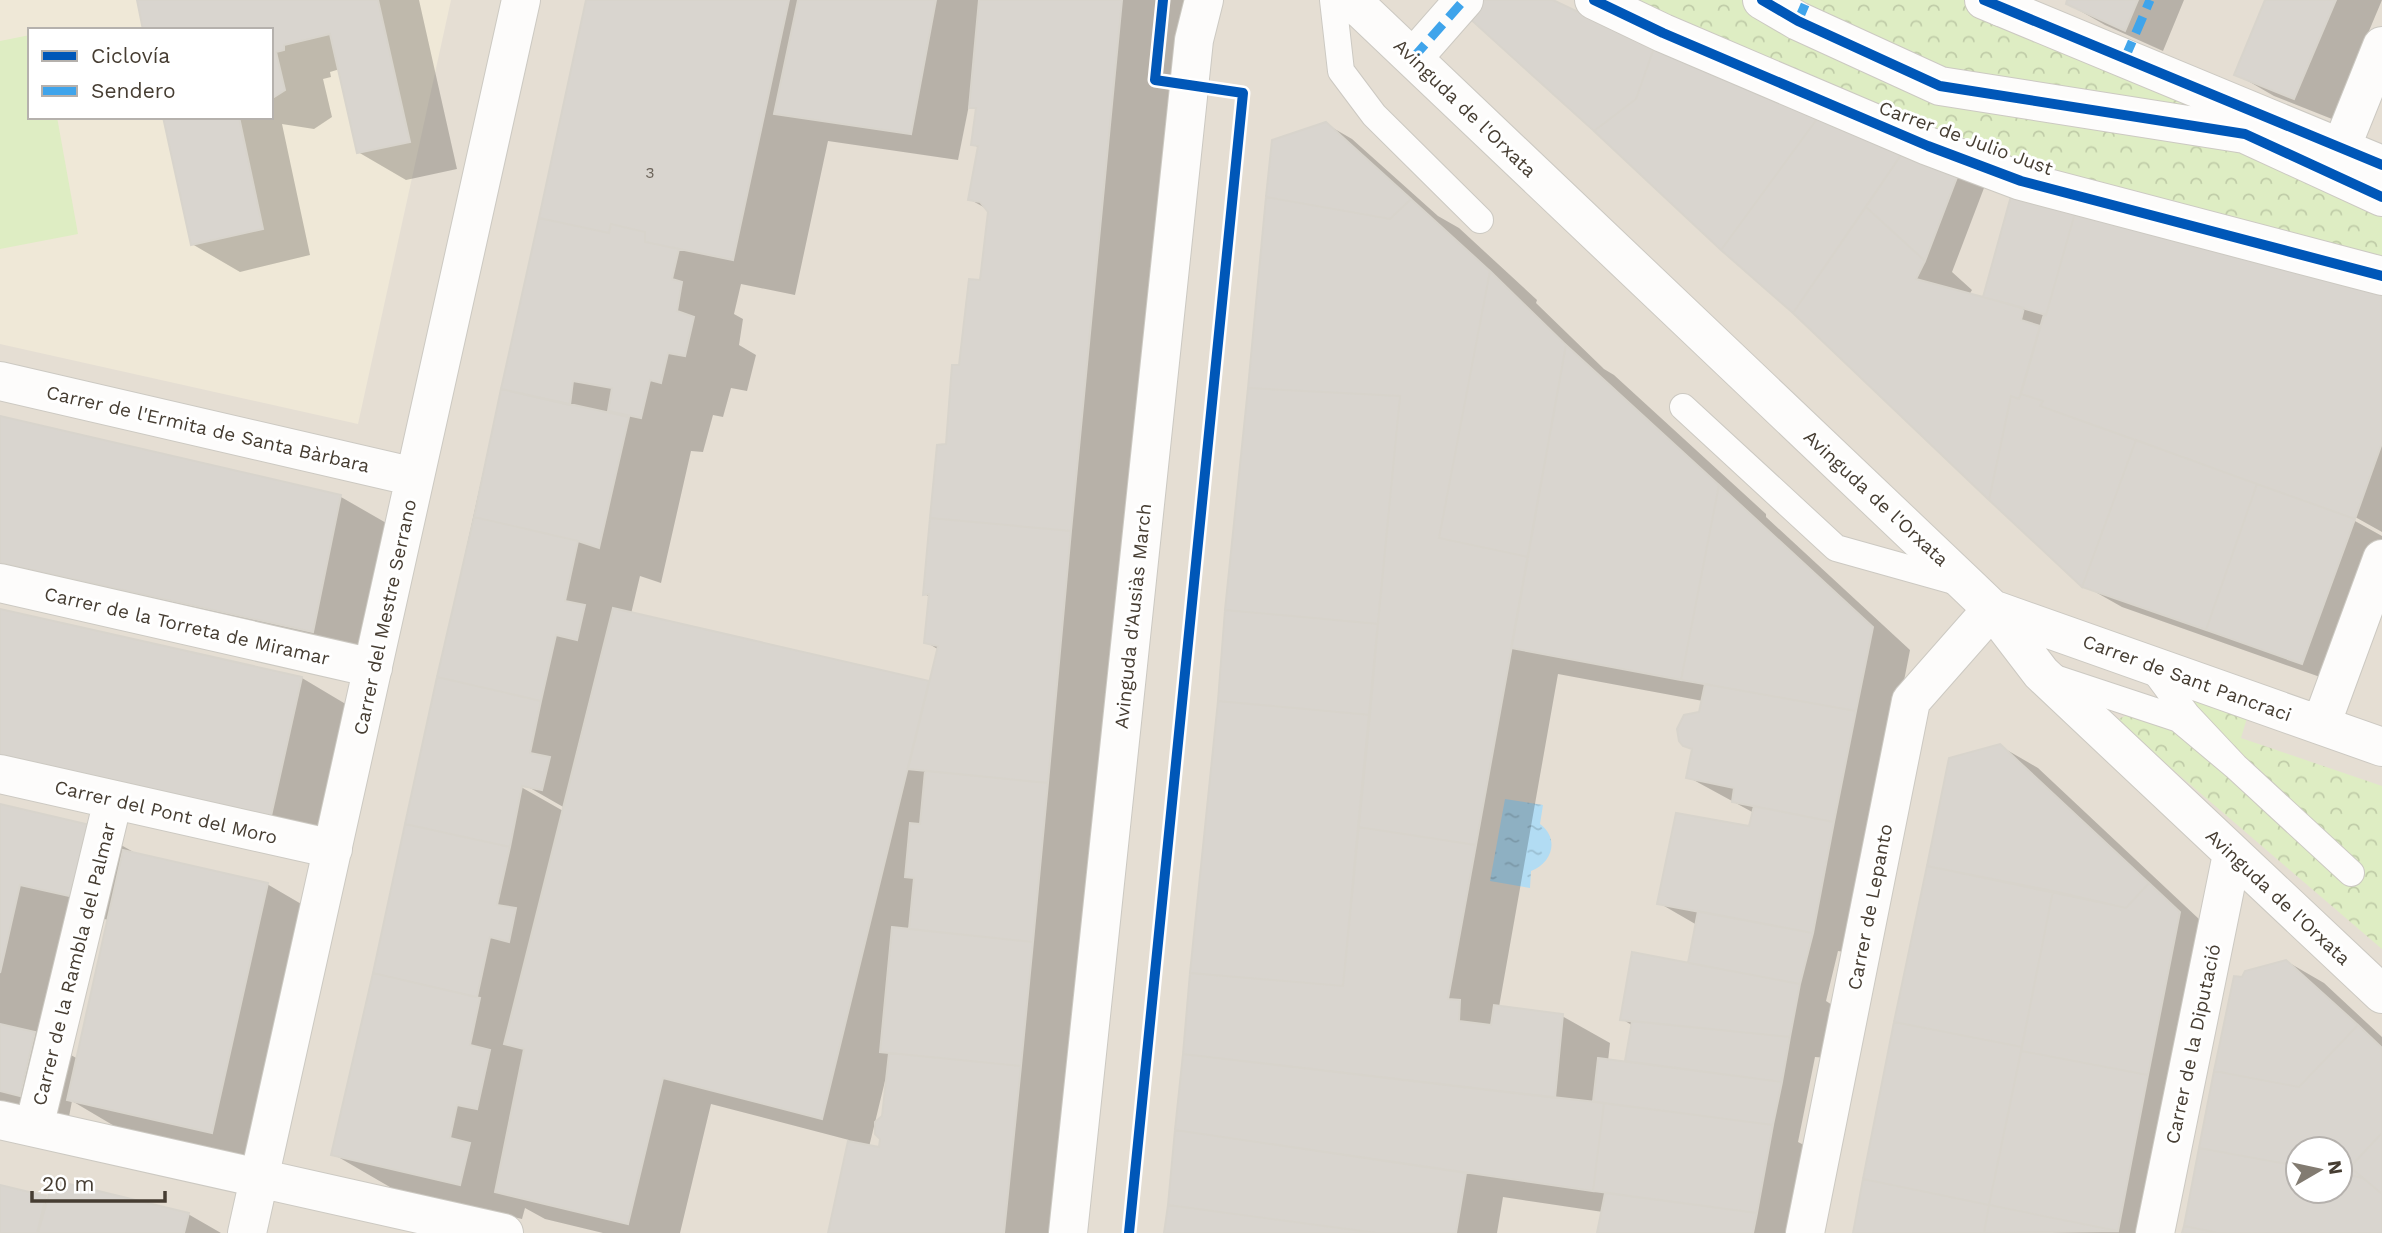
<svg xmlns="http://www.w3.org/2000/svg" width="2382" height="1233" viewBox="0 0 2382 1233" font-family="'Work Sans',sans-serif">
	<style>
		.residential { fill: #e5ded3; fill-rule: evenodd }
		.education { fill: #efe8d7; fill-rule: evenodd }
		.green { fill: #deedc3 }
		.park { fill: url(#park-crowns) }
		.water { fill: url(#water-ripples) }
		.shadow { fill: #0003; fill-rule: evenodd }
		.building { fill: #d9d5cf; stroke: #d8d4cc; stroke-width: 2 }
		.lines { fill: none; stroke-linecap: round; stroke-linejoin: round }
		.service-casing { stroke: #ccc9c2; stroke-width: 28 }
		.pedestrian-casing { stroke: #ccc9c2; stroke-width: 40 }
		.minor-casing { stroke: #ccc9c2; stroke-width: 40 }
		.service { stroke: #fdfcfb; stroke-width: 26 }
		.pedestrian { stroke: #fdfcfb; stroke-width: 38 }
		.minor { stroke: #fdfcfb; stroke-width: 38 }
		.quiet { stroke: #3fa4eb; stroke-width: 9; stroke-dasharray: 18 9; stroke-linecap: butt }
		.cycleway-casing { stroke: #fff; stroke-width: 15 }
		.cycleway { stroke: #0057b8; stroke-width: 10 }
		.labels { text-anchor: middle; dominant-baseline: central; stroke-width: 6; stroke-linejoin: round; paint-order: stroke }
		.number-label { font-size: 16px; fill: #6c645a }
		.street-label { font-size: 19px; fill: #463d32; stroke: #fff }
	</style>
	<defs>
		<pattern id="park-crowns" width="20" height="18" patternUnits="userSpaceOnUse" patternTransform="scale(1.75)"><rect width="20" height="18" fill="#deedc3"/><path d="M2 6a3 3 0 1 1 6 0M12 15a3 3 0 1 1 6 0" fill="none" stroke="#c0cca8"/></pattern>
		<pattern id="water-ripples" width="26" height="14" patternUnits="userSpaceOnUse" patternTransform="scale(1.75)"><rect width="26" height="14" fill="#b2dcf3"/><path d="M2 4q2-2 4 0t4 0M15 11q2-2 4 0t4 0" fill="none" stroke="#9abed1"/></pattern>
	</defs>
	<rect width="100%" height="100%" fill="#f0ede6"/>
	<path class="residential" d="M 0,0 L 2382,0 L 2382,1233 L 0,1233 ZM 30,30 L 271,30 L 271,117 L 30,117 ZM 2298,1149 L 2340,1149 L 2340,1191 L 2298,1191 Z"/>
	<path class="education" d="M 0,0 L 451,0 L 358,424 L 0,344 ZM 30,30 L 271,30 L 271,117 L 30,117 Z"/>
	<path class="green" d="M 30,35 L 30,117 L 57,117 L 78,234 L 0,249 L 0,41 Z"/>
	<path class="park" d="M 1630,0 L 2026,0 L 2382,149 L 2382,275 L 1928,146 Z
		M 2182,694 L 2247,718 L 2241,738 L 2382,786 L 2382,949 L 2115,720 Z"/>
	<path class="water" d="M 1505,799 L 1543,805 L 1540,824 C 1560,839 1552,863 1531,871 L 1530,888 L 1490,881 Z"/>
	<path class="shadow" d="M 138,0 L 419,0 L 457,169 L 406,180 L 358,152 L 340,69 L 330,72 L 331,77 L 323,79 L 332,117 L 314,129 L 282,124 L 310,255 L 240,272 L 192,244 L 164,117 L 271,117 L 271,30 Z
		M 587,0 L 1188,0 L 1070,1233 L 829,1233 L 849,1140 L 711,1104 L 680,1233 L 603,1233 L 545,1219 L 525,1208 L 522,1219 L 395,1190 L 333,1154 ZM 969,105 L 978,110 L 973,144 L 979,148 L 969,199 L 989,210 L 982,281 L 961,367 L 925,594 L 931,598 L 926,642 L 939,650 L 931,684 L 631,614 L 640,576 L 661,583 L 691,451 L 703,452 L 713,415 L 723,417 L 731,388 L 747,391 L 756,355 L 739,345 L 743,319 L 734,314 L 741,284 L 795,295 L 828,141 L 958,160 ZM 516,780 L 565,808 L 565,812 L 514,783 ZM 885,1081 L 888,1081 L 880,1149 L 869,1147 Z
		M 1484,0 L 1549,0 L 1958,174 L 1984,188 L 1952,272 L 1972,290 L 1969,295 L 1984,299 L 2382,295 L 2382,532 L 2348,513 L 2346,516 L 2382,536 L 2382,568 L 2340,684 L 2122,607 L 2083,585 L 1794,312 L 1471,17 Z
		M 2069,0 L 2184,0 L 2163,51 L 2105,25 L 2068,4 Z
		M 2267,0 L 2382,0 L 2332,119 L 2274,96 L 2236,74 Z
		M 1326,124 L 1352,139 L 1438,216 L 1459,228 L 1537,300 L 1536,303 L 1604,369 L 1614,375 L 1766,514 L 1766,517 L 1910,650 L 1851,953 L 1838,951 L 1826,1001 L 1837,1008 L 1828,1058 L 1815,1057 L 1798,1142 L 1810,1148 L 1794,1233 L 1599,1233 L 1603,1212 L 1503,1197 L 1497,1233 L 1166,1233 L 1220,703 ZM 1558,674 L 1703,701 L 1688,777 L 1754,813 L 1751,828 L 1659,903 L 1697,925 L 1696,966 L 1622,1019 L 1633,1026 L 1626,1063 L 1608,1061 L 1610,1043 L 1562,1016 L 1499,1007 Z
		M 0,418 L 341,497 L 388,524 L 361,658 L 0,579 Z
		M 0,611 L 302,678 L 349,706 L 319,842 L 0,766 Z
		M 2000,746 L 2038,768 L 2216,935 L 2159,1233 L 1855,1233 Z
		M 0,806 L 89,827 L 137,854 L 267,884 L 315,912 L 260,1159 L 116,1127 L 72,1101 L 68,1122 L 0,1106 ZM 68,911 L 109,920 L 78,1059 L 39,1037 Z
		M 2286,961 L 2324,983 L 2382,1037 L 2382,1233 L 2184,1233 ZM 2298,1149 L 2340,1149 L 2340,1191 L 2298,1191 Z
		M 0,1187 L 49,1200 L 188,1214 L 221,1233 L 0,1233 Z"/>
	<path class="building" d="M 137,0 L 378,0 L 410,142 L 357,153 L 330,34 L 284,45 L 284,50 L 276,52 L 285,90 L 271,99 L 271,30 L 143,30 Z
		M 586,0 L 789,0 L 733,260 L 645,242 L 645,232 L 611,224 L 609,233 L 539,218 Z
		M 798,0 L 936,0 L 911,134 L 774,114 Z
		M 979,0 L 1122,0 L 1071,531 L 930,518 L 937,445 L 946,444 L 952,365 L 959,365 L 969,279 L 980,280 L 988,212 L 980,202 L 968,200 L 978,146 L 971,145 L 976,108 L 969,108 Z
		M 1482,0 L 1553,0 L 1654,48 L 1636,99 L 1594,131 L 1468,17 Z
		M 2067,0 L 2138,0 L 2125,31 L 2066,4 Z
		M 2265,0 L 2336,0 L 2294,99 L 2234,75 Z
		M 1654,48 L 1817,119 L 1721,250 L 1594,131 L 1636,99 Z
		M 163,117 L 239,117 L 263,229 L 191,245 Z
		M 1817,119 L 1903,152 L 1793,313 L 1721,250 Z
		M 1326,122 L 1411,199 L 1390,219 L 1266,197 L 1272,140 Z
		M 1903,152 L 1959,172 L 1925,261 L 1866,207 Z
		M 2013,189 L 2077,206 L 2046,315 L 1983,297 Z
		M 1266,197 L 1390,219 L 1411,199 L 1490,271 L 1439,538 L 1528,557 L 1476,845 L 1358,827 L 1400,396 L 1248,388 Z
		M 2077,206 L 2382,293 L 2382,443 L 2355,519 L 2040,406 L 2043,401 L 2021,394 L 2044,314 L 2046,315 Z
		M 1866,207 L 1925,261 L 1916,279 L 2024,308 L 2021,320 L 2040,326 L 2019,399 L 2011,396 L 1989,500 L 1793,313 Z
		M 539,218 L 609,233 L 611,224 L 645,232 L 645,242 L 679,249 L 672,279 L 682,282 L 677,311 L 694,317 L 685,356 L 668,353 L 661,383 L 650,380 L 641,418 L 608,411 L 612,388 L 573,381 L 570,405 L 501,389 Z
		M 1490,271 L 1566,345 L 1528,557 L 1439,538 Z
		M 1566,345 L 1719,485 L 1681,680 L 1511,648 Z
		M 1248,388 L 1400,396 L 1378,624 L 1225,610 Z
		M 501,389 L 629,417 L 599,548 L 578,541 L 474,517 Z
		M 2021,394 L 2043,401 L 2040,406 L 2136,440 L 2082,587 L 1989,500 L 2011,396 L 2019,399 Z
		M 0,416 L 341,495 L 313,632 L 0,563 Z
		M 2136,440 L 2257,484 L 2206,630 L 2082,587 Z
		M 2257,484 L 2355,519 L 2302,664 L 2206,630 Z
		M 1719,485 L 1873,627 L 1856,711 L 1681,680 Z
		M 474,517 L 578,541 L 565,601 L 585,605 L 577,640 L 556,635 L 541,701 L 437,677 Z
		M 930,518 L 1071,531 L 1048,783 L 908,769 L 938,646 L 924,643 L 929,594 L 923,595 Z
		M 613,608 L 929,681 L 822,1119 L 663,1078 L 628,1224 L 495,1192 L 524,1049 L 504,1044 Z
		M 0,609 L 302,677 L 271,816 L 0,755 Z
		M 1225,610 L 1378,624 L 1370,715 L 1218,701 Z
		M 437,677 L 541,701 L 530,753 L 550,757 L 542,790 L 522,786 L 510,847 L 405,824 Z
		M 1705,684 L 1856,711 L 1834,822 L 1732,802 L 1734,788 L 1686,778 L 1692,749 L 1683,746 L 1679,741 L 1677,729 L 1684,715 L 1699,712 Z
		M 1218,701 L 1370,715 L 1343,986 L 1190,973 Z
		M 2000,744 L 2149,883 L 2126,908 L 1927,866 L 1949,758 Z
		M 925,771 L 1048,783 L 1033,942 L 909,929 L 914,878 L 905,877 L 910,823 L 920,824 Z
		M 0,804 L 90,825 L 74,897 L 20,885 L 0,973 Z
		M 1754,806 L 1834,822 L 1813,933 L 1657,904 L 1676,813 L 1749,826 Z
		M 405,824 L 510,847 L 497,905 L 516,908 L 509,942 L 490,937 L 477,997 L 373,973 Z
		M 1358,827 L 1476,845 L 1448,999 L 1460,1000 L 1459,1021 L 1491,1025 L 1494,1005 L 1563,1014 L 1555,1098 L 1183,1054 L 1190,973 L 1343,986 Z
		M 123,850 L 268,883 L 212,1133 L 67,1100 Z
		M 1927,866 L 2053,891 L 2022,1047 L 1894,1022 Z
		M 2149,883 L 2180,912 L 2148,1075 L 2021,1051 L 2053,891 L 2126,908 Z
		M 1698,911 L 1813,933 L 1800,984 L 1688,963 Z
		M 892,927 L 1033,942 L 1021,1066 L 880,1052 Z
		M 1632,952 L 1800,984 L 1790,1037 L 1620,1020 Z
		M 2286,960 L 2358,1025 L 2299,1087 L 2214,1071 L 2234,976 L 2242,977 L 2245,971 Z
		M 373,973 L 480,998 L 470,1045 L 490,1050 L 477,1109 L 457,1105 L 450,1138 L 470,1143 L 460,1185 L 331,1155 Z
		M 1632,1021 L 1790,1037 L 1782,1082 L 1625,1061 Z
		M 1894,1022 L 2022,1047 L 1989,1205 L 1863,1179 Z
		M 0,1024 L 35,1032 L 20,1096 L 0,1091 Z
		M 2358,1025 L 2382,1048 L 2382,1133 L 2350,1167 L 2363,1178 L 2340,1173 L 2340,1149 L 2298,1149 L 2298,1166 L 2199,1148 L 2214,1071 L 2299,1087 Z
		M 2021,1051 L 2148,1075 L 2118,1231 L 1989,1205 Z
		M 889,1053 L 1021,1066 L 1004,1233 L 828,1233 L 848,1141 L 879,1147 L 880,1139 L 875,1134 L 875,1122 L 882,1116 Z
		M 1183,1054 L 1604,1103 L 1593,1191 L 1175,1130 Z
		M 1598,1058 L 1782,1082 L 1773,1125 L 1593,1102 Z
		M 1604,1103 L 1773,1125 L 1757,1213 L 1593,1191 Z
		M 1175,1130 L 1466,1173 L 1456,1233 L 1377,1233 L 1168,1205 Z
		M 2382,1133 L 2382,1194 L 2350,1167 Z
		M 2199,1148 L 2298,1166 L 2298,1191 L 2340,1191 L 2340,1173 L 2363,1178 L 2382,1194 L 2382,1233 L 2218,1233 L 2184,1226 Z
		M 1863,1179 L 1989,1205 L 1984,1233 L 1853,1233 Z
		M 53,1180 L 189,1213 L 184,1233 L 38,1233 Z
		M 0,1185 L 46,1196 L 37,1233 L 0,1233 Z
		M 1605,1193 L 1757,1213 L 1753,1233 L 1597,1233 Z
		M 1168,1205 L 1377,1233 L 1164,1233 Z
		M 1989,1205 L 2118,1231 L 1984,1233 Z
		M 2184,1226 L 2218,1233 L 2182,1233 Z"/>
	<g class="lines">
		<g class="service-casing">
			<path id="service" d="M 1333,0 L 1341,71 L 1374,115 L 1480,220
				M 1683,407 L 1836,548 L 1961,583
				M 2049,676 L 2179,719 L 2235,766 L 2187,715 L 2150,665
				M 2235,766 L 2351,873"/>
		</g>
		<g class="pedestrian-casing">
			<path id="pedestrian" d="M 1762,0 L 1798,21 L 1940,86 L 2245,134 L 2382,197
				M 1984,0 L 2382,165"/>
		</g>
		<g class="minor-casing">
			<path id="minor" d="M 1346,0 L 1362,10 L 1967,585 L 1992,609 L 2041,673 L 2382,994
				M 1594,0 L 1663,33 L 1928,146 L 2021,181 L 2382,276
				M 2001,7 L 2004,0
				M 1413,58 L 1464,0
				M 2341,148 L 2382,46
				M 0,381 L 415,477
				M 0,583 L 373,668
				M 1992,609 L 2382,747
				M 2321,725 L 2382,559
				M 0,774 L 333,849
				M 0,1120 L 504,1233
				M 34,1127 L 113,800
				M 247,1233 L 521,0
				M 1068,1233 L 1194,40 L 1204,0
				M 1805,1233 L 1911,701 L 1992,609
				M 2155,1233 L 2232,854"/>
		</g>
		<use href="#service" class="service"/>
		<use href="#pedestrian" class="pedestrian"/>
		<use href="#minor" class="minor"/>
		<path class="quiet" d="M 1798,21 L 1807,0
			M 1413,58 L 1464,0
			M 2125,58 L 2150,0"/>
		<g class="cycleway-casing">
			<path id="cycleway" d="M 1594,0 L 1663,33 L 1928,146 L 2021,181 L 2382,276
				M 1762,0 L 1798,21 L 1940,86 L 2245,134 L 2382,197
				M 1984,0 L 2382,165
				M 1129,1233 L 1243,93 L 1155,80 L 1163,0"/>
		</g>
		<use href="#cycleway" class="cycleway"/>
	</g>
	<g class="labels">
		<g class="number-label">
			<text x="650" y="172">3</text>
		</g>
		<g class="street-label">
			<text transform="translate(1465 108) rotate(44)">Avinguda de l'Orxata</text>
			<text transform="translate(1966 138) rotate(20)">Carrer de Julio Just</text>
			<text transform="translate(208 429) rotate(13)">Carrer de l'Ermita de Santa Bàrbara</text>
			<text transform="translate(1876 498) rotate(43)">Avinguda de l'Orxata</text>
			<text transform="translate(1133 616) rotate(-84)">Avinguda d'Ausiàs March</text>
			<text transform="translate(385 617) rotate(-78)">Carrer del Mestre Serrano</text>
			<text transform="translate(187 626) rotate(13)">Carrer de la Torreta de Miramar</text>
			<text transform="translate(2187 678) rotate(20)">Carrer de Sant Pancraci</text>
			<text transform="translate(166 812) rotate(13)">Carrer del Pont del Moro</text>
			<text transform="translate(2278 897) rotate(43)">Avinguda de l'Orxata</text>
			<text transform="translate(1870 907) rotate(-79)">Carrer de Lepanto</text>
			<text transform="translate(74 964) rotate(-76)">Carrer de la Rambla del Palmar</text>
			<text transform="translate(2193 1044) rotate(-78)">Carrer de la Diputació</text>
		</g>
	</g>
	<rect x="28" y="28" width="245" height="91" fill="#ffffff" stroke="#b5b1ad" stroke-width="2"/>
	<rect x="42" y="51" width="35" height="10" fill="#0057b8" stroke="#b5b1ad" stroke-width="2"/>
	<text x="91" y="63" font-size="21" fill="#463d32">Ciclovía</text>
	<rect x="42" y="86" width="35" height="10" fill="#3fa4eb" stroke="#b5b1ad" stroke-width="2"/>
	<text x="91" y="98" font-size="21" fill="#463d32">Sendero</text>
	<g transform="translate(2319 1170) rotate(81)"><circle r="33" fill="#ffffff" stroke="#b5b1ad" stroke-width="2"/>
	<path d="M0-5L12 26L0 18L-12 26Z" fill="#827b71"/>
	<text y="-10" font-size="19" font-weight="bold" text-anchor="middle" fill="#463d32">N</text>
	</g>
	<path d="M32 1191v10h133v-10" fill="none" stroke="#463d32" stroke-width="3.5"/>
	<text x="42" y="1191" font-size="21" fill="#463d32" stroke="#ffffff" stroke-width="5" paint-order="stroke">20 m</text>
</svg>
